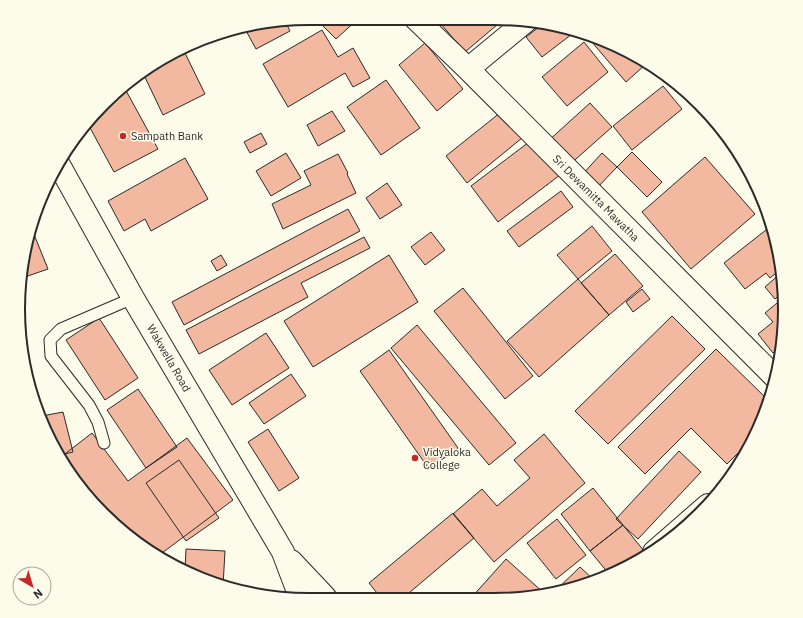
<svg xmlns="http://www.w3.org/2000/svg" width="803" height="618" viewBox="0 0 803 618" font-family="'IBM Plex Sans',sans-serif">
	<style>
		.building { fill: #f2b8a0; stroke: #2b2b2b }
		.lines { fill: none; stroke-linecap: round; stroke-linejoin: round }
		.lane-casing { stroke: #2b2b2b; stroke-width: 13 }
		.street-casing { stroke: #2b2b2b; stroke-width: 24 }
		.primary-casing { stroke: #2b2b2b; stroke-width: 24 }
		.lane { stroke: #fdfbea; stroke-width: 11 }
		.street { stroke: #fdfbea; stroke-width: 22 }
		.primary { stroke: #fdfbea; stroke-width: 22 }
		.poi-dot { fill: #c62828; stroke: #fdfbea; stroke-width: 1.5 }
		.labels { text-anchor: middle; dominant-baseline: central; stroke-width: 3; stroke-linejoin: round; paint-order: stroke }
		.poi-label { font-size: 11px; fill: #2b2b2b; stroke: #fdfbea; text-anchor: start }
		.street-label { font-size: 11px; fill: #2b2b2b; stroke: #fdfbea }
		.rim { fill: none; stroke: #2b2b2b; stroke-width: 2 }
	</style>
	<rect width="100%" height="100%" fill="#fdfbea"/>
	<path class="building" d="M 323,18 L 359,18 L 336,39 L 319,22 Z
		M 447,18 L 504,19 L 465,52 L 441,24 Z
		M 285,21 L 290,31 L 256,49 L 244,27 Z
		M 543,24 L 570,28 L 576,31 L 542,57 L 526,37 Z
		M 322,30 L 338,57 L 353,48 L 370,78 L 353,87 L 345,73 L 288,107 L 263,64 Z
		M 595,38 L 623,48 L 642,60 L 646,64 L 626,82 L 591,41 Z
		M 584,42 L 608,72 L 567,106 L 542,77 Z
		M 425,43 L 463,89 L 437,111 L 399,65 Z
		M 183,49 L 205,94 L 163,115 L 143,73 L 163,57 Z
		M 386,80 L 420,128 L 381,155 L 347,107 Z
		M 663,86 L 682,109 L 632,150 L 613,126 Z
		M 124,87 L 158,149 L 114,172 L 88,124 L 103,103 Z
		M 590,103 L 612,127 L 568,166 L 547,142 Z
		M 332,111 L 345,131 L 318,146 L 307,125 Z
		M 501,112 L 522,138 L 467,183 L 446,156 Z
		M 261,133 L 267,144 L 250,153 L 244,142 Z
		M 533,139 L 560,175 L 498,222 L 471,186 Z
		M 632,152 L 662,182 L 647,197 L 617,167 Z
		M 286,153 L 301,178 L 271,196 L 256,171 Z
		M 602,153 L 617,167 L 596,189 L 581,176 Z
		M 338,154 L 348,173 L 347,174 L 356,193 L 283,229 L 272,204 L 311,185 L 304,171 Z
		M 705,157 L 755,214 L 691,269 L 642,212 Z
		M 185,158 L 208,199 L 151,231 L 145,219 L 124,231 L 108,201 Z
		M 387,183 L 402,205 L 380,219 L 366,198 Z
		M 561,191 L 573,207 L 519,247 L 507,231 Z
		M 348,209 L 360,231 L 184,325 L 172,302 Z
		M 592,226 L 612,251 L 578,279 L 557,255 Z
		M 771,226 L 779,252 L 781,269 L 770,278 L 766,273 L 745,289 L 724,263 Z
		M 31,227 L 48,269 L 22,278 L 28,234 Z
		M 431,232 L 445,250 L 425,265 L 411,247 Z
		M 364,237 L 370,248 L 301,283 L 308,297 L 199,354 L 186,330 Z
		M 615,254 L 643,286 L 609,315 L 581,283 Z
		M 221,255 L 227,265 L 217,271 L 211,261 Z
		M 389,255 L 418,302 L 313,367 L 284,321 Z
		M 781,273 L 783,292 L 775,299 L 765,287 Z
		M 578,279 L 609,315 L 539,377 L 507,341 Z
		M 463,288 L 533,376 L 505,399 L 434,311 Z
		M 642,289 L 650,299 L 633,312 L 626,302 Z
		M 783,298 L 785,309 L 781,346 L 773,353 L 758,334 L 773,322 L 765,313 Z
		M 672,316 L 705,349 L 608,444 L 575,411 Z
		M 99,318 L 138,378 L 105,400 L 66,340 Z
		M 417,325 L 516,443 L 489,465 L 391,348 Z
		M 266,333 L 289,368 L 232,405 L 209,370 Z
		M 716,349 L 769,401 L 763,421 L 753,438 L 727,464 L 691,428 L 645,474 L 618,447 Z
		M 389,350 L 458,448 L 429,469 L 360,371 Z
		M 291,374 L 306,396 L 264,424 L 249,403 Z
		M 138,389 L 177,447 L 146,468 L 107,410 Z
		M 63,412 L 73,452 L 60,455 L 42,416 Z
		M 268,429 L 299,478 L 279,491 L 248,442 Z
		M 92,433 L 128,481 L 187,438 L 233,500 L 158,556 L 148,551 L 103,515 L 67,470 L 61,457 Z
		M 544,434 L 585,483 L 494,562 L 453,514 L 482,489 L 497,506 L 530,478 L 514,460 Z
		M 679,451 L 701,472 L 638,539 L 616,519 Z
		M 179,460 L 219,518 L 186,541 L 146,483 Z
		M 593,488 L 623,525 L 590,551 L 561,514 Z
		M 453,513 L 474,538 L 403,598 L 381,598 L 369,583 Z
		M 557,519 L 586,555 L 556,579 L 527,543 Z
		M 623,525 L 644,551 L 624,566 L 609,574 L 590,551 Z
		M 186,549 L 225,551 L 223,586 L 215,584 L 185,570 Z
		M 506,559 L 545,594 L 532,598 L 471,598 Z
		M 580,567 L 595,581 L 588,584 L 554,592 Z"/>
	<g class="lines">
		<g class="lane-casing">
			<path id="lane" d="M 104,443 L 98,422 L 89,405 L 51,356 L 50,340 L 61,329 L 133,298"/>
		</g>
		<g class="street-casing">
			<path id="street" d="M 415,18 L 468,69 L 776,378
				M 468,69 L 526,21
				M 654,552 L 708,505"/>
		</g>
		<g class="primary-casing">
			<path id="primary" d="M 58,163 L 133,298 L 283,552 L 300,597
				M 291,561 L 325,597"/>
		</g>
		<use href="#lane" class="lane"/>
		<use href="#street" class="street"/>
		<use href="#primary" class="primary"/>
	</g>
	<g class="poi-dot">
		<circle cx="123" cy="136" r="4"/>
		<circle cx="415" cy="458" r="4"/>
	</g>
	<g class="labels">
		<g class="poi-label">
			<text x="131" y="136">Sampath Bank</text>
			<text x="423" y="452">Vidyaloka<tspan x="423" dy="13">College</tspan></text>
		</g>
		<g class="street-label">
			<text transform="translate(596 198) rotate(45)">Sri Dewamitta Mawatha</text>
			<text transform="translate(169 358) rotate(60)">Wakwella Road</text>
		</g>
	</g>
	<path d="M0 0H803V618H0ZM309 25H494A284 284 0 0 1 778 309V309A284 284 0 0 1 494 593H309A284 284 0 0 1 25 309V309A284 284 0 0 1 309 25Z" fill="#fdfbea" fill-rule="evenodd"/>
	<path class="rim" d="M309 25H494A284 284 0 0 1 778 309V309A284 284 0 0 1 494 593H309A284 284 0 0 1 25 309V309A284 284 0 0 1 309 25Z"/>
	<g transform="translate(32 586) rotate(142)"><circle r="19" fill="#fdfbea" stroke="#a9a89e"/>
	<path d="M0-3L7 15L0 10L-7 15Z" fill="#c62828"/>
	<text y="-6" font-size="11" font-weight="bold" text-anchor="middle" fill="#2b2b2b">N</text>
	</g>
</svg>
